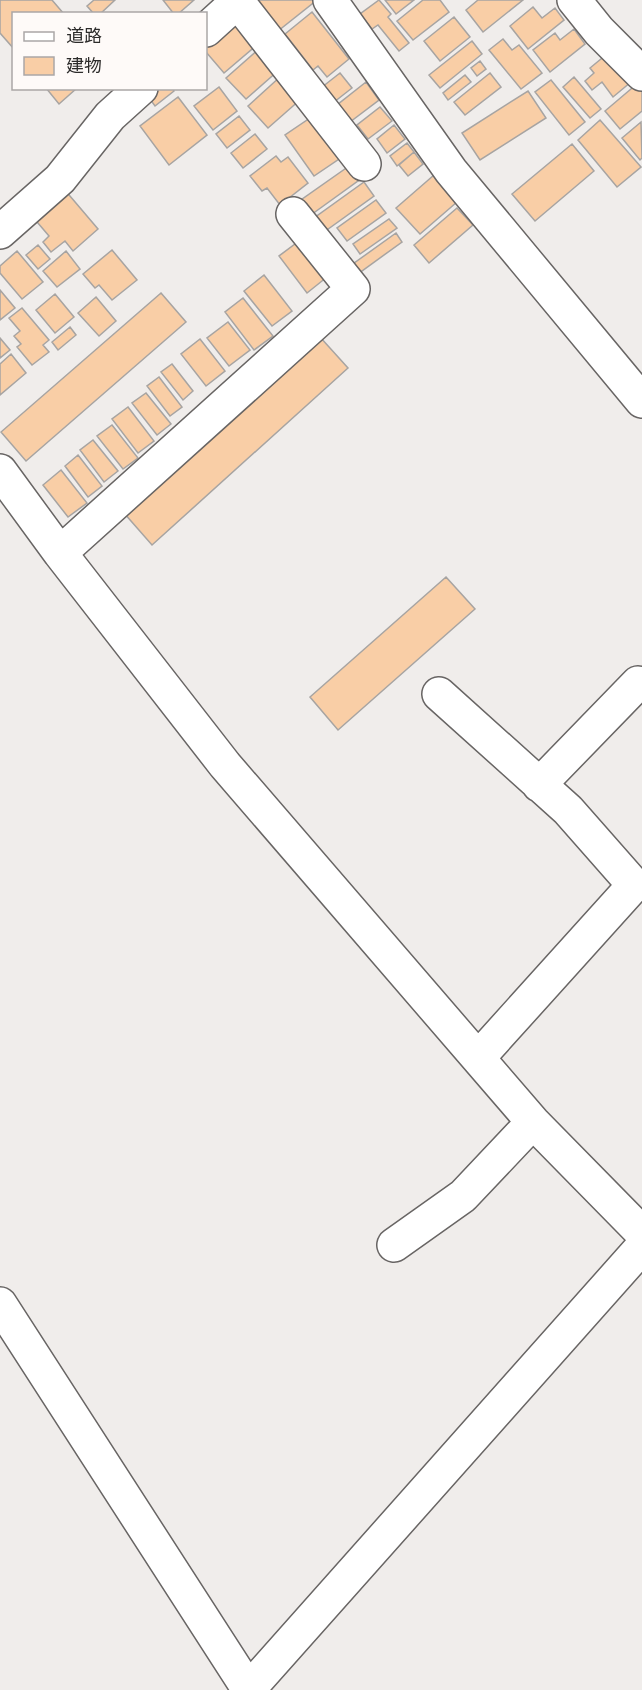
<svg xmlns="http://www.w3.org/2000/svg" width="642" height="1690" viewBox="0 0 642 1690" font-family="Lato,'Noto Sans JP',sans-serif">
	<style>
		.building { fill: #f9cea6; stroke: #a7a4a2; stroke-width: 1.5 }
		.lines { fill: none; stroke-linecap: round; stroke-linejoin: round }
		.street-casing { stroke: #686564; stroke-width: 36 }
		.secondary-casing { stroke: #686564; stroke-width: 36 }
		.street { stroke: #fff; stroke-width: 33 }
		.secondary { stroke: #fff; stroke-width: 33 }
	</style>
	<rect width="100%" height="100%" fill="#f0edeb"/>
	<path class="building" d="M 0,0 L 52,0 L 64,14 L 14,14 L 14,49 L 0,33 Z
		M 94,0 L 115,0 L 100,14 L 94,14 L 87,6 Z
		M 163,0 L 194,0 L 178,14 L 174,14 Z
		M 255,0 L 317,0 L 278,31 Z
		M 379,0 L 391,14 L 388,17 L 409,43 L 399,51 L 378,25 L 372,29 L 360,14 Z
		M 385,0 L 414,0 L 396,14 Z
		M 423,0 L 440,0 L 449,12 L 413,40 L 397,21 Z
		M 478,0 L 523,0 L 483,32 L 466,10 Z
		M 533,7 L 542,18 L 555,8 L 564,20 L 528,49 L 510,26 Z
		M 312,12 L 349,59 L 327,77 L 318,66 L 313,70 L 285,34 Z
		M 454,17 L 470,37 L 440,61 L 424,41 Z
		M 238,21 L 258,44 L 224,73 L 206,52 L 206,41 Z
		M 574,29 L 585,44 L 550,72 L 533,50 L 555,33 L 560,40 Z
		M 503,39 L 512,50 L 519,45 L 542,73 L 521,89 L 489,50 Z
		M 472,41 L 482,54 L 440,88 L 429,75 Z
		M 260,48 L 279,70 L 246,99 L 226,78 Z
		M 607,54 L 631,82 L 613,97 L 602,82 L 592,90 L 585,81 L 594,73 L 590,68 Z
		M 480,61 L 486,69 L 477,76 L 471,68 Z
		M 340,73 L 352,88 L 329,106 L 317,91 Z
		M 490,73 L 501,87 L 465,115 L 454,102 Z
		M 465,75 L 471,82 L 448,100 L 443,93 Z
		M 281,76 L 301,99 L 268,128 L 248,106 Z
		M 574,77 L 601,109 L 590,118 L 563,87 Z
		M 551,80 L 585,122 L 569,135 L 535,92 Z
		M 366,82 L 379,100 L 350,122 L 337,105 Z
		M 638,83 L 642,88 L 642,111 L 620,129 L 605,111 Z
		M 219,87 L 237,111 L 213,130 L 194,106 Z
		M 46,88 L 77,88 L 59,104 Z
		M 148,88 L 173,88 L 174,91 L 155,106 L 144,91 Z
		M 528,91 L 546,118 L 480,160 L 462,133 Z
		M 178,97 L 207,135 L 169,165 L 140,126 Z
		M 380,107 L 392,121 L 368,139 L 357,125 Z
		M 239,116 L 250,130 L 227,148 L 216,134 Z
		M 313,116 L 342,157 L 314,176 L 285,135 Z
		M 600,120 L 641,167 L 617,187 L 578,140 Z
		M 641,122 L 642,158 L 640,160 L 622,138 Z
		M 394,125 L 405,139 L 387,153 L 377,139 Z
		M 255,134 L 267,149 L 243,168 L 231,153 Z
		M 407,143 L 414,152 L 397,166 L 390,156 Z
		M 572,144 L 594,171 L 535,221 L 512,194 Z
		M 414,152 L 423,164 L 408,176 L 399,165 Z
		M 276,156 L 281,162 L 288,157 L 308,183 L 280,205 L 267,188 L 262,191 L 250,176 Z
		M 352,164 L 362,178 L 308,217 L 298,202 Z
		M 434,175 L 457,202 L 420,234 L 396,208 Z
		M 364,182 L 374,196 L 324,232 L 314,218 Z
		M 64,189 L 98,229 L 73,251 L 65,241 L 51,252 L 43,242 L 49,236 L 32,216 Z
		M 376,200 L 386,213 L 347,241 L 337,228 Z
		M 457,208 L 473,225 L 429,263 L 414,245 Z
		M 389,219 L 397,228 L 360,254 L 353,244 Z
		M 396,233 L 402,242 L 355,276 L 350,266 Z
		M 299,241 L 327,277 L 307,293 L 279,256 Z
		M 38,245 L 50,259 L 38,269 L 26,255 Z
		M 112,250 L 137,280 L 112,300 L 99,285 L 95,288 L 83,274 Z
		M 17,251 L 43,282 L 22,299 L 0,273 L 0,266 Z
		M 66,251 L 80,269 L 57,287 L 43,271 Z
		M 264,275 L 292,311 L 272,326 L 244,291 Z
		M 0,290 L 15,308 L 0,320 Z
		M 161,293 L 186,322 L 26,461 L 1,432 Z
		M 55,294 L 74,317 L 55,333 L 36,310 Z
		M 96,297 L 116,321 L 99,336 L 78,313 Z
		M 243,298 L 273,336 L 254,350 L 225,312 Z
		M 22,308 L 49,340 L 43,345 L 49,352 L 32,365 L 17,347 L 21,344 L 14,336 L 20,331 L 9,318 Z
		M 228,322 L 250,350 L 229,366 L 207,338 Z
		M 70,327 L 76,335 L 58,350 L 52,342 Z
		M 320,337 L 348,368 L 152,545 L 124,513 Z
		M 0,338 L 10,350 L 0,358 Z
		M 200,339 L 225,371 L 206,386 L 181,354 Z
		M 11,354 L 26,373 L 0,395 L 0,364 Z
		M 172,364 L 193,391 L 183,400 L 161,372 Z
		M 159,377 L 182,407 L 170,416 L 147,386 Z
		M 146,393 L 171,424 L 157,435 L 132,403 Z
		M 128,407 L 154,441 L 138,453 L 112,419 Z
		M 112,425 L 138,458 L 123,469 L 97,436 Z
		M 93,440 L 118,471 L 104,482 L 80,450 Z
		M 78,455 L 102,486 L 88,497 L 65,466 Z
		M 61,470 L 87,503 L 68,517 L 43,485 Z
		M 446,577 L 475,609 L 338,730 L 310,697 Z"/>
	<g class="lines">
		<g class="street-casing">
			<path id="street" d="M 330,0 L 451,171 L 642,401
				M 574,0 L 599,31 L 642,74
				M 238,2 L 364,164
				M 206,30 L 239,0
				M 0,232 L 60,179 L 110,116 L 141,88
				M 0,471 L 60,553 L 225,765 L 533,1122 L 642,1233
				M 60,553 L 353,289 L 293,214
				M 439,694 L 568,810 L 634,885 L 478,1058
				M 539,785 L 638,683
				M 394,1245 L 463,1196 L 533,1122
				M 248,1690 L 642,1247"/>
		</g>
		<g class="secondary-casing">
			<path id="secondary" d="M 0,1304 L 249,1690"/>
		</g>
		<use href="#street" class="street"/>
		<use href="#secondary" class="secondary"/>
	</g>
	<rect x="12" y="12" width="195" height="78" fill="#fefaf8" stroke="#aaa7a6" stroke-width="1.5"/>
	<rect x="24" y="32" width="30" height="9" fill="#ffffff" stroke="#aaa7a6" stroke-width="1.5"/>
	<text x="66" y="42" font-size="18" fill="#2c2b2a">道路</text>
	<rect x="24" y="57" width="30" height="18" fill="#f9cea6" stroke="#aaa7a6" stroke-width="1.5"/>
	<text x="66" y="72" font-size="18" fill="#2c2b2a">建物</text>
</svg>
